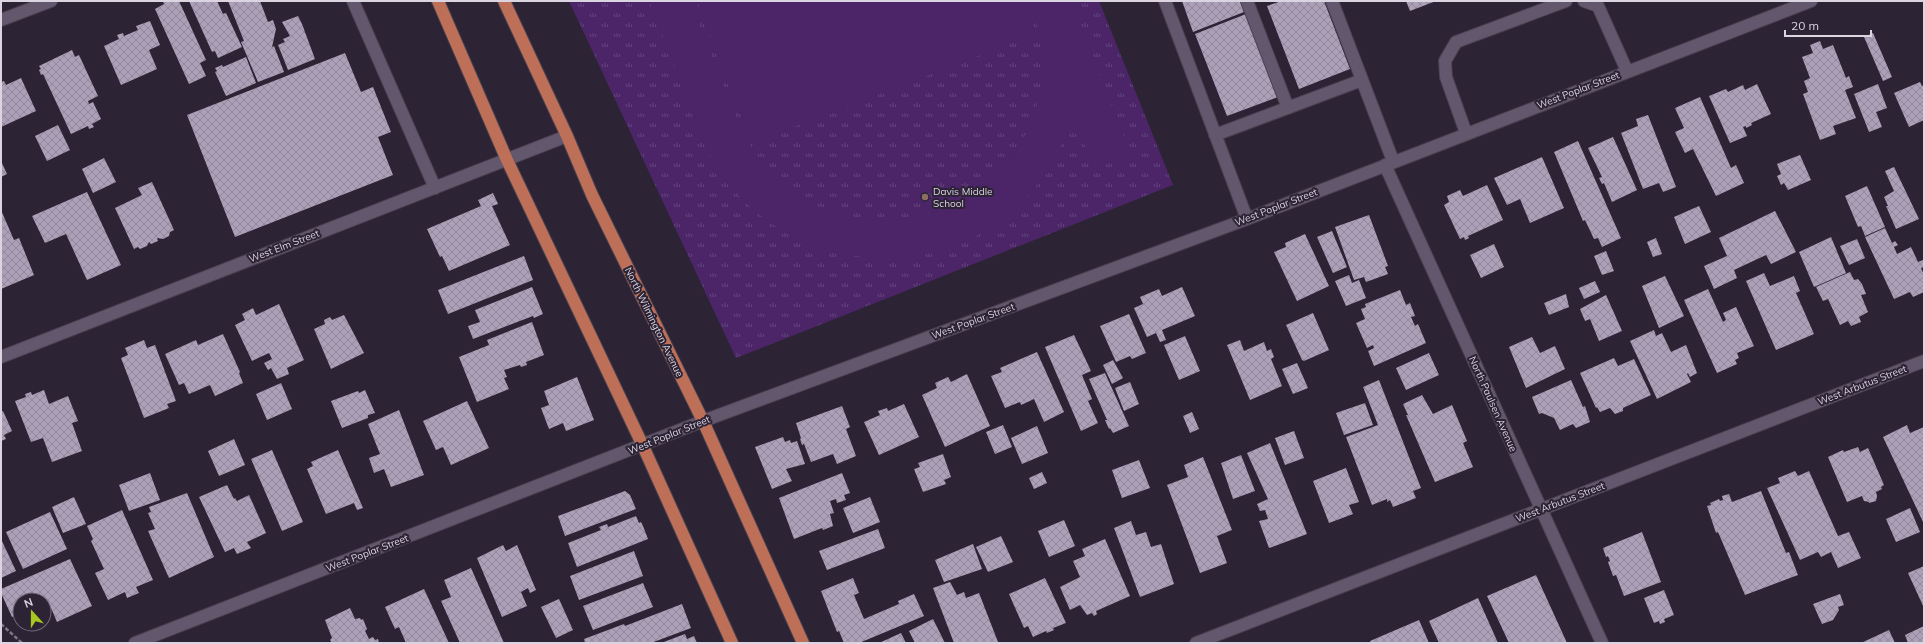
<svg xmlns="http://www.w3.org/2000/svg" width="1925" height="644" viewBox="0 0 1925 644" font-family="Mulish,sans-serif">
	<style>
		.grass { fill: url(#grass-tufts) }
		.garden { fill: #4b2568 }
		.building { fill: url(#building-cross-hatch) }
		.lines { fill: none; stroke-linecap: round; stroke-linejoin: round }
		.minor-casing { stroke: #48404f; stroke-width: 14 }
		.major-casing { stroke: #48404f; stroke-width: 14 }
		.path { stroke: #7d7585; stroke-width: 2.5; stroke-dasharray: 4 2; stroke-linecap: butt }
		.minor { stroke: #62576c; stroke-width: 12 }
		.major { stroke: #bd6f57; stroke-width: 12 }
		.education-dot { fill: #8d6e63; stroke: #2c2335; stroke-width: 1.5 }
		.labels { text-anchor: middle; dominant-baseline: central; stroke-width: 4; stroke-linejoin: round; paint-order: stroke }
		.street-label { font-size: 10px; fill: #dbd5e2; stroke: #2c2335 }
		.poi-label { font-size: 10px; fill: #dbd5e2; stroke: #2c2335; text-anchor: start }
	</style>
	<defs>
		<pattern id="grass-tufts" width="24" height="20" patternUnits="userSpaceOnUse"><rect width="24" height="20" fill="#4b2568"/><path d="M3 7l-1-3M5 7V3M7 7l1-3M15 17l-1-3M17 17v-4M19 17l1-3" fill="none" stroke="#64447d"/></pattern>
		<pattern id="building-cross-hatch" width="8" height="8" patternUnits="userSpaceOnUse"><rect width="8" height="8" fill="#aca0b8"/><path d="M0 0l8 8M0 8l8-8" fill="none" stroke="#92889b"/></pattern>
	</defs>
	<rect width="100%" height="100%" fill="#2c2335"/>
	<path class="grass" d="M 569,1 L 1099,1 L 1173,185 L 736,358 Z"/>
	<path class="garden" d="M 649,1 L 690,1 C 700,27 710,52 720,78 C 735,117 749,154 781,183 C 800,201 826,212 851,217 C 939,236 1033,173 1041,82 C 1044,53 1040,28 1030,1 L 1071,1 L 1131,155 L 1094,169 L 1074,116 C 1059,152 1046,179 1017,207 C 936,283 804,272 733,189 C 710,164 699,130 687,99 C 675,66 662,34 649,1 Z
		M 697,1 L 1023,1 L 1035,34 L 752,143 Z"/>
	<path class="building" d="M 163,1 L 179,1 L 206,60 L 200,63 L 206,76 L 189,84 L 155,9 L 164,4 Z
		M 189,1 L 217,1 L 223,14 L 226,13 L 242,47 L 218,58 L 215,51 L 212,52 Z
		M 228,1 L 260,1 L 268,22 L 273,20 L 276,29 L 272,47 L 274,46 L 284,72 L 258,82 L 241,42 L 244,41 Z
		M 1182,1 L 1240,1 L 1244,12 L 1193,32 Z
		M 1281,1 L 1324,1 L 1350,69 L 1299,89 L 1267,6 Z
		M 1406,1 L 1436,1 L 1410,11 Z
		M 1246,14 L 1278,97 L 1227,116 L 1195,34 Z
		M 298,16 L 302,24 L 315,59 L 288,70 L 278,45 L 285,42 L 283,39 L 290,36 L 282,22 Z
		M 150,21 L 160,45 L 149,50 L 157,69 L 121,85 L 104,46 L 119,39 L 117,35 L 123,33 L 124,36 L 138,30 L 136,26 Z
		M 1873,33 L 1892,77 L 1883,81 L 1864,37 Z
		M 1820,41 L 1823,49 L 1833,45 L 1846,78 L 1849,76 L 1853,87 L 1845,90 L 1856,118 L 1833,126 L 1836,134 L 1820,140 L 1803,94 L 1808,92 L 1804,81 L 1810,78 L 1802,57 L 1813,53 L 1810,45 Z
		M 72,50 L 75,57 L 79,55 L 98,96 L 88,101 L 89,104 L 93,102 L 101,119 L 92,124 L 94,127 L 89,129 L 88,126 L 71,134 L 43,74 L 41,75 L 39,70 L 41,69 L 39,66 Z
		M 345,53 L 361,92 L 373,87 L 391,132 L 378,137 L 393,175 L 235,237 L 187,115 Z
		M 246,57 L 256,83 L 226,96 L 215,72 L 217,71 L 215,68 L 222,65 L 223,67 Z
		M 21,78 L 36,111 L 1,127 L 1,82 L 4,81 L 6,85 Z
		M 1920,82 L 1922,86 L 1924,85 L 1924,120 L 1909,127 L 1894,93 Z
		M 1757,84 L 1771,114 L 1751,123 L 1752,125 L 1746,128 L 1746,126 L 1743,127 L 1747,136 L 1730,143 L 1709,96 L 1726,89 L 1728,92 L 1743,85 L 1745,90 Z
		M 1878,84 L 1887,108 L 1876,112 L 1882,127 L 1869,132 L 1854,94 Z
		M 1700,97 L 1731,168 L 1736,165 L 1744,183 L 1716,196 L 1693,149 L 1685,153 L 1675,132 L 1684,128 L 1675,108 Z
		M 1648,115 L 1676,187 L 1663,192 L 1659,183 L 1643,189 L 1621,133 L 1638,126 L 1636,119 Z
		M 58,125 L 70,150 L 47,161 L 35,136 Z
		M 1613,137 L 1637,190 L 1612,202 L 1604,183 L 1602,184 L 1599,178 L 1602,177 L 1588,148 Z
		M 1578,141 L 1621,238 L 1602,247 L 1598,238 L 1594,239 L 1585,220 L 1583,221 L 1554,152 Z
		M 1800,155 L 1811,180 L 1788,190 L 1784,183 L 1781,185 L 1777,176 L 1781,174 L 1777,164 Z
		M 1542,157 L 1564,208 L 1530,223 L 1520,199 L 1507,205 L 1494,178 Z
		M 104,158 L 116,182 L 93,193 L 82,169 Z
		M 1,161 L 7,174 L 1,177 Z
		M 1894,167 L 1919,219 L 1896,229 L 1886,206 L 1888,206 L 1884,197 L 1894,191 L 1885,171 Z
		M 152,182 L 174,230 L 170,232 L 169,236 L 163,239 L 157,238 L 158,241 L 151,244 L 149,242 L 147,246 L 140,249 L 138,247 L 134,249 L 115,208 L 142,195 L 138,188 Z
		M 1487,185 L 1503,220 L 1468,236 L 1469,238 L 1465,240 L 1464,237 L 1460,239 L 1444,205 L 1449,202 L 1447,196 L 1460,190 L 1463,196 Z
		M 1867,186 L 1885,227 L 1865,236 L 1861,226 L 1858,227 L 1845,196 Z
		M 87,192 L 121,265 L 87,280 L 66,234 L 45,243 L 32,216 Z
		M 493,193 L 498,204 L 492,206 L 510,245 L 449,271 L 442,256 L 440,257 L 427,229 L 481,206 L 478,200 Z
		M 1699,206 L 1711,232 L 1685,244 L 1674,217 Z
		M 1,210 L 14,240 L 19,238 L 34,275 L 1,289 Z
		M 1775,211 L 1796,252 L 1771,264 L 1766,255 L 1734,270 L 1737,278 L 1714,289 L 1704,266 L 1727,256 L 1719,238 Z
		M 1369,215 L 1388,266 L 1385,267 L 1388,274 L 1366,282 L 1364,277 L 1354,280 L 1335,227 Z
		M 1885,228 L 1892,243 L 1895,241 L 1898,245 L 1894,247 L 1897,254 L 1911,247 L 1918,262 L 1923,260 L 1924,267 L 1921,268 L 1924,275 L 1924,292 L 1913,297 L 1910,292 L 1894,299 L 1865,237 Z
		M 1332,231 L 1347,267 L 1333,273 L 1317,237 Z
		M 1305,234 L 1329,286 L 1297,301 L 1274,252 L 1286,247 L 1285,243 Z
		M 1831,237 L 1846,273 L 1814,287 L 1799,252 Z
		M 1656,238 L 1662,254 L 1653,257 L 1647,242 Z
		M 1857,239 L 1865,258 L 1849,265 L 1840,246 Z
		M 1494,244 L 1504,267 L 1481,278 L 1470,255 Z
		M 1606,251 L 1614,271 L 1602,275 L 1594,256 Z
		M 524,256 L 533,280 L 448,314 L 438,290 Z
		M 1850,272 L 1854,280 L 1858,279 L 1862,284 L 1866,294 L 1861,295 L 1868,312 L 1859,317 L 1861,322 L 1851,326 L 1848,321 L 1840,325 L 1828,299 L 1823,301 L 1816,287 Z
		M 1764,273 L 1770,286 L 1794,276 L 1800,291 L 1796,293 L 1814,334 L 1776,350 L 1746,281 Z
		M 1349,275 L 1352,283 L 1359,280 L 1366,298 L 1346,306 L 1335,281 Z
		M 1665,276 L 1684,316 L 1659,328 L 1642,286 Z
		M 1595,281 L 1600,292 L 1584,299 L 1579,288 Z
		M 532,287 L 543,314 L 534,318 L 533,316 L 473,339 L 468,326 L 480,322 L 475,310 Z
		M 1182,287 L 1195,316 L 1162,330 L 1166,340 L 1160,342 L 1156,333 L 1147,337 L 1134,308 L 1143,304 L 1140,297 L 1159,289 L 1162,296 Z
		M 1708,289 L 1723,322 L 1726,320 L 1723,313 L 1736,307 L 1754,346 L 1737,353 L 1739,358 L 1735,360 L 1737,364 L 1717,373 L 1684,300 Z
		M 1400,290 L 1406,305 L 1410,303 L 1415,316 L 1411,317 L 1415,326 L 1418,324 L 1426,343 L 1374,366 L 1368,351 L 1374,348 L 1373,345 L 1367,348 L 1356,323 L 1365,319 L 1361,309 L 1366,307 L 1365,304 Z
		M 1566,294 L 1569,307 L 1549,315 L 1544,303 Z
		M 1606,295 L 1622,331 L 1599,341 L 1590,319 L 1585,321 L 1580,309 Z
		M 279,304 L 304,360 L 287,368 L 289,374 L 277,379 L 271,368 L 268,370 L 264,363 L 272,359 L 269,353 L 252,361 L 235,325 L 245,320 L 242,314 L 253,308 L 256,315 Z
		M 1313,313 L 1329,350 L 1304,361 L 1302,360 L 1286,325 Z
		M 1129,314 L 1146,353 L 1132,359 L 1130,356 L 1116,362 L 1100,326 Z
		M 344,315 L 364,353 L 331,369 L 314,329 L 325,324 L 324,320 L 330,317 L 332,320 Z
		M 532,322 L 544,355 L 526,362 L 527,365 L 521,367 L 520,365 L 504,370 L 507,377 L 504,378 L 509,389 L 477,402 L 459,357 L 489,345 L 487,340 Z
		M 1654,330 L 1656,336 L 1662,333 L 1671,352 L 1686,345 L 1697,373 L 1690,377 L 1688,373 L 1687,374 L 1691,382 L 1657,399 L 1630,341 Z
		M 223,334 L 240,372 L 239,373 L 243,383 L 215,396 L 210,385 L 189,394 L 184,383 L 179,385 L 165,354 L 196,340 L 198,345 Z
		M 1074,335 L 1091,371 L 1082,375 L 1092,399 L 1088,401 L 1098,423 L 1081,431 L 1045,347 Z
		M 1185,336 L 1200,371 L 1179,380 L 1164,345 Z
		M 1532,337 L 1540,353 L 1555,346 L 1565,369 L 1526,388 L 1509,347 Z
		M 144,340 L 147,348 L 155,345 L 176,401 L 167,404 L 169,408 L 144,418 L 121,358 L 128,355 L 125,348 Z
		M 1240,340 L 1244,351 L 1264,342 L 1267,351 L 1271,349 L 1274,357 L 1271,359 L 1282,386 L 1250,400 L 1227,345 Z
		M 1037,352 L 1064,412 L 1044,422 L 1034,399 L 1021,405 L 1020,402 L 1005,408 L 991,376 L 1002,372 L 1000,368 Z
		M 1429,353 L 1439,375 L 1406,390 L 1396,368 Z
		M 1614,358 L 1618,366 L 1634,359 L 1651,395 L 1623,408 L 1623,411 L 1615,414 L 1610,408 L 1600,412 L 1597,407 L 1596,408 L 1580,373 Z
		M 1113,360 L 1123,378 L 1112,384 L 1103,365 Z
		M 1297,363 L 1308,388 L 1293,394 L 1282,369 Z
		M 1105,373 L 1129,426 L 1113,433 L 1110,428 L 1109,429 L 1105,420 L 1107,420 L 1089,379 Z
		M 967,374 L 990,426 L 945,447 L 922,395 L 937,388 L 935,383 L 948,377 L 951,382 Z
		M 577,377 L 594,420 L 566,431 L 563,423 L 549,429 L 541,408 L 549,405 L 544,391 Z
		M 1379,380 L 1421,488 L 1413,491 L 1416,498 L 1393,507 L 1390,500 L 1387,502 L 1387,499 L 1372,505 L 1346,437 L 1378,425 L 1363,387 Z
		M 1571,380 L 1583,407 L 1585,406 L 1590,422 L 1576,428 L 1573,424 L 1560,430 L 1554,418 L 1542,413 L 1539,414 L 1532,397 Z
		M 1130,382 L 1139,404 L 1124,411 L 1115,388 Z
		M 281,383 L 292,409 L 267,420 L 256,394 Z
		M 44,390 L 49,404 L 68,396 L 78,421 L 72,423 L 82,451 L 52,462 L 43,438 L 31,442 L 15,401 L 26,397 L 25,394 L 31,392 L 32,395 Z
		M 365,390 L 375,413 L 368,415 L 368,418 L 342,428 L 331,401 L 358,391 L 359,393 Z
		M 1422,395 L 1433,414 L 1452,405 L 1467,441 L 1463,443 L 1473,467 L 1435,482 L 1406,415 L 1408,415 L 1403,404 Z
		M 467,401 L 489,448 L 451,465 L 443,447 L 436,450 L 423,421 Z
		M 1365,403 L 1373,425 L 1344,435 L 1336,413 Z
		M 904,404 L 919,437 L 879,455 L 864,422 L 880,415 L 878,411 L 887,408 L 888,411 Z
		M 842,406 L 850,427 L 846,429 L 856,456 L 837,464 L 833,454 L 811,462 L 804,444 L 802,445 L 800,439 L 801,438 L 796,423 Z
		M 399,410 L 424,475 L 391,487 L 384,469 L 374,473 L 369,458 L 380,454 L 368,424 Z
		M 3,411 L 12,431 L 4,435 L 6,439 L 1,441 L 1,412 Z
		M 1192,412 L 1199,429 L 1190,433 L 1183,416 Z
		M 1003,425 L 1012,447 L 995,454 L 986,432 Z
		M 1907,425 L 1910,433 L 1924,427 L 1924,524 L 1883,437 Z
		M 1037,426 L 1048,453 L 1022,464 L 1011,438 Z
		M 1294,431 L 1304,458 L 1285,465 L 1275,438 Z
		M 783,437 L 785,442 L 790,440 L 791,443 L 797,441 L 805,464 L 786,469 L 792,481 L 772,489 L 755,447 Z
		M 234,439 L 245,465 L 219,476 L 208,451 Z
		M 1270,443 L 1307,534 L 1269,548 L 1259,521 L 1268,519 L 1265,510 L 1260,511 L 1257,504 L 1268,499 L 1247,453 Z
		M 1858,447 L 1860,452 L 1868,448 L 1884,485 L 1881,487 L 1882,489 L 1876,492 L 1877,496 L 1876,501 L 1869,503 L 1869,502 L 1864,501 L 1862,496 L 1847,502 L 1828,457 L 1843,450 L 1844,452 Z
		M 272,450 L 303,522 L 282,531 L 251,459 Z
		M 338,450 L 363,508 L 357,510 L 354,503 L 326,514 L 307,469 L 313,466 L 311,462 Z
		M 943,454 L 951,477 L 944,480 L 946,484 L 923,492 L 914,469 L 920,467 L 918,463 Z
		M 1241,455 L 1255,491 L 1233,499 L 1221,463 Z
		M 1203,457 L 1232,530 L 1217,536 L 1227,563 L 1200,573 L 1167,485 L 1188,477 L 1184,465 Z
		M 1139,460 L 1150,488 L 1122,498 L 1112,470 Z
		M 1346,468 L 1359,502 L 1349,505 L 1353,514 L 1329,523 L 1313,481 Z
		M 1795,471 L 1798,476 L 1809,471 L 1838,536 L 1849,532 L 1861,558 L 1838,568 L 1831,552 L 1821,557 L 1818,552 L 1800,560 L 1767,488 L 1780,483 L 1778,478 Z
		M 1042,472 L 1047,483 L 1034,489 L 1029,478 Z
		M 150,473 L 160,500 L 129,511 L 119,485 Z
		M 842,473 L 850,493 L 844,495 L 846,500 L 837,503 L 836,499 L 830,501 L 834,513 L 830,514 L 833,526 L 823,530 L 822,528 L 794,539 L 779,498 Z
		M 227,485 L 234,499 L 235,498 L 237,501 L 249,495 L 266,533 L 247,542 L 251,548 L 237,554 L 234,548 L 225,552 L 199,497 Z
		M 625,491 L 630,495 L 636,509 L 565,536 L 558,516 Z
		M 1761,491 L 1786,553 L 1789,552 L 1798,575 L 1745,595 L 1718,532 L 1716,533 L 1707,506 L 1711,505 L 1710,503 L 1719,499 L 1720,501 L 1723,500 L 1722,496 L 1729,494 L 1732,502 Z
		M 187,493 L 214,557 L 169,578 L 148,531 L 155,529 L 148,513 L 151,512 L 149,507 Z
		M 74,497 L 86,524 L 63,533 L 52,507 Z
		M 870,497 L 880,522 L 853,533 L 843,508 Z
		M 1910,508 L 1920,532 L 1896,542 L 1886,519 Z
		M 122,510 L 153,580 L 136,587 L 139,593 L 127,598 L 125,592 L 108,600 L 95,573 L 104,569 L 91,541 L 93,539 L 87,526 Z
		M 50,512 L 67,549 L 23,569 L 6,532 Z
		M 636,516 L 639,523 L 641,522 L 643,526 L 648,539 L 577,567 L 568,543 L 601,530 L 599,527 L 607,524 L 608,527 Z
		M 1064,520 L 1075,546 L 1049,557 L 1038,531 Z
		M 1131,521 L 1136,535 L 1146,532 L 1151,547 L 1161,544 L 1174,584 L 1140,597 L 1114,528 Z
		M 878,529 L 885,548 L 827,570 L 819,551 Z
		M 1642,532 L 1661,582 L 1624,596 L 1616,575 L 1613,576 L 1608,562 L 1610,561 L 1608,556 L 1606,557 L 1603,548 Z
		M 1001,536 L 1013,562 L 988,572 L 976,547 Z
		M 1,539 L 16,571 L 1,578 Z
		M 1105,539 L 1130,596 L 1096,611 L 1097,614 L 1094,616 L 1092,613 L 1087,615 L 1080,605 L 1070,610 L 1060,587 L 1080,577 L 1073,561 L 1085,556 L 1082,549 Z
		M 973,544 L 982,569 L 944,582 L 935,560 Z
		M 503,545 L 506,551 L 517,545 L 536,590 L 530,593 L 528,588 L 521,592 L 527,606 L 502,617 L 477,558 Z
		M 634,551 L 643,576 L 579,600 L 570,576 Z
		M 70,559 L 92,606 L 57,622 L 48,601 L 44,603 L 44,600 L 20,600 L 20,613 L 12,617 L 1,593 L 1,589 Z
		M 1924,566 L 1924,608 L 1908,573 Z
		M 471,568 L 504,643 L 460,643 L 441,601 L 451,597 L 444,580 Z
		M 1536,575 L 1567,643 L 1509,643 L 1487,596 Z
		M 853,578 L 859,593 L 854,595 L 864,619 L 899,604 L 898,601 L 914,594 L 924,616 L 859,643 L 844,643 L 839,631 L 837,632 L 821,591 Z
		M 1045,578 L 1066,623 L 1053,628 L 1054,630 L 1047,633 L 1046,631 L 1033,637 L 1028,626 L 1024,628 L 1009,594 Z
		M 950,582 L 957,595 L 964,592 L 966,598 L 979,593 L 998,642 L 954,643 L 933,588 Z
		M 643,583 L 653,607 L 593,630 L 583,606 Z
		M 424,589 L 449,643 L 406,643 L 399,627 L 395,629 L 385,607 Z
		M 1664,590 L 1674,615 L 1664,619 L 1665,622 L 1660,624 L 1659,621 L 1654,623 L 1644,598 Z
		M 1840,594 L 1844,605 L 1838,607 L 1839,610 L 1833,620 L 1822,624 L 1813,604 Z
		M 1478,598 L 1498,643 L 1439,643 L 1429,621 Z
		M 559,599 L 573,630 L 556,638 L 541,607 Z
		M 682,604 L 691,628 L 651,643 L 585,643 L 584,639 L 624,624 L 625,626 Z
		M 350,608 L 355,619 L 360,618 L 361,620 L 363,619 L 367,629 L 365,631 L 369,639 L 373,637 L 375,640 L 378,639 L 379,643 L 332,643 L 330,640 L 332,638 L 325,620 Z
		M 933,619 L 945,643 L 915,643 L 909,631 Z
		M 1419,620 L 1429,643 L 1371,643 L 1370,641 Z
		M 1924,626 L 1924,643 L 1908,643 L 1905,635 Z
		M 1889,630 L 1895,643 L 1861,643 Z
		M 901,633 L 906,643 L 879,643 Z
		M 685,634 L 687,639 L 694,636 L 697,643 L 661,643 Z"/>
	<g class="lines">
		<g class="minor-casing">
			<path id="minor" d="M 353,1 L 435,188
				M 1165,1 L 1247,219
				M 1247,1 L 1288,108
				M 1332,1 L 1393,161
				M 1584,1 L 1598,6 L 1627,71
				M 1,20 L 51,1
				M 1466,133 L 1446,77 L 1445,61 L 1456,42 L 1566,1
				M 1215,135 L 1362,80
				M 1385,165 L 1602,643
				M 1,357 L 567,136
				M 135,643 L 703,421 L 1247,219 L 1811,1
				M 1196,643 L 1924,361"/>
		</g>
		<g class="major-casing">
			<path id="major" d="M 438,1 L 507,160 L 643,446 L 732,643
				M 504,1 L 567,136 L 592,195 L 703,421 L 803,643"/>
		</g>
		<path class="path" d="M 1,624 L 22,643"/>
		<use href="#minor" class="minor"/>
		<use href="#major" class="major"/>
	</g>
	<circle class="education-dot" cx="925" cy="197" r="4"/>
	<g class="labels">
		<g class="street-label">
			<text transform="translate(1578 90) rotate(-21)">West Poplar Street</text>
			<text transform="translate(1276 207) rotate(-21)">West Poplar Street</text>
			<text transform="translate(284 246) rotate(-21)">West Elm Street</text>
			<text transform="translate(973 321) rotate(-20)">West Poplar Street</text>
			<text transform="translate(654 322) rotate(64)">North Wilmington Avenue</text>
			<text transform="translate(1862 385) rotate(-21)">West Arbutus Street</text>
			<text transform="translate(1493 404) rotate(66)">North Paulsen Avenue</text>
			<text transform="translate(669 435) rotate(-22)">West Poplar Street</text>
			<text transform="translate(1560 502) rotate(-21)">West Arbutus Street</text>
			<text transform="translate(367 553) rotate(-21)">West Poplar Street</text>
		</g>
		<g class="poi-label">
			<text x="933" y="191">Davis Middle<tspan x="933" dy="12">School</tspan></text>
		</g>
	</g>
	<rect width="1925" height="644" fill="none" stroke="#dbd5e2" stroke-width="4"/>
	<g transform="translate(32 612) rotate(339)"><circle r="19" fill="#2c2335" stroke="#726a7a"/>
	<path d="M0-3L7 15L0 10L-7 15Z" fill="#a7c81f"/>
	<text y="-6" font-size="11" font-weight="bold" text-anchor="middle" fill="#dbd5e2">N</text>
	</g>
	<path d="M1785 30v6h86v-6" fill="none" stroke="#dbd5e2" stroke-width="2"/>
	<text x="1791" y="30" font-size="12" fill="#dbd5e2" stroke="#2c2335" stroke-width="3" paint-order="stroke">20 m</text>
</svg>
